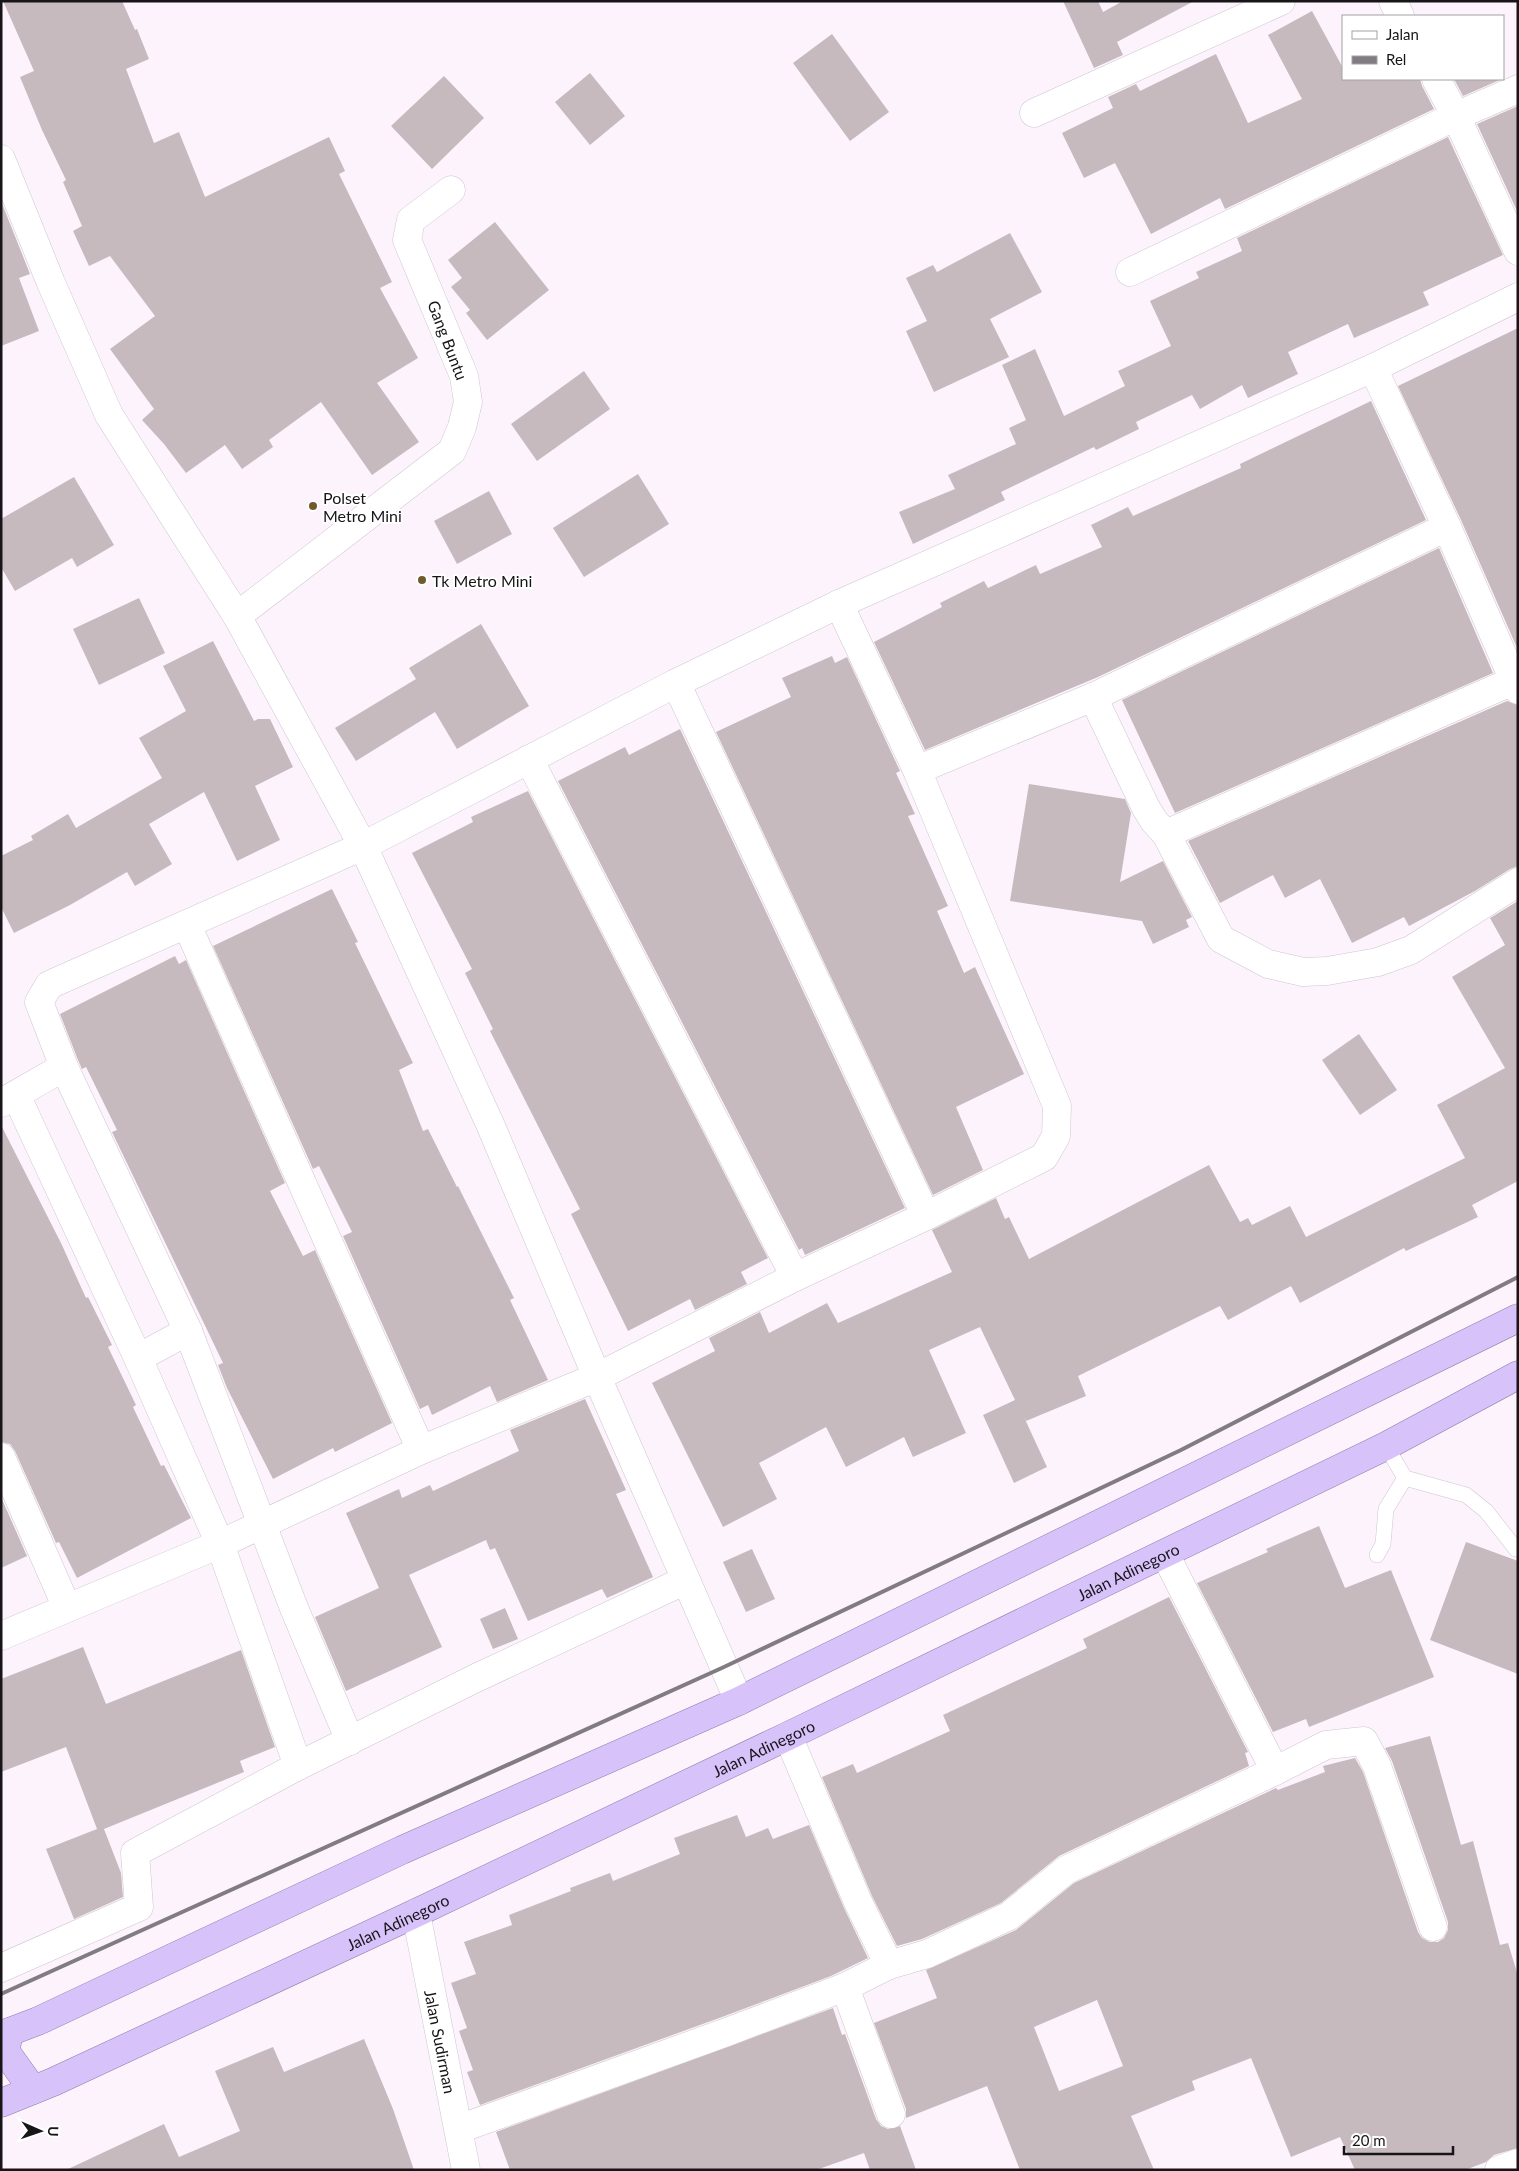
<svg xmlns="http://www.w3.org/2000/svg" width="1519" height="2171" viewBox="0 0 1519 2171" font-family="Lato,sans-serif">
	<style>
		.building { fill: #c6babf; fill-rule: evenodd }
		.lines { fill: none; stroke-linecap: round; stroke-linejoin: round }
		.service-casing { stroke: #cec6cf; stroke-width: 16 }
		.minor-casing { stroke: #cec6cf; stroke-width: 29 }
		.trunk-casing { stroke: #8e7baa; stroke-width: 29 }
		.service { stroke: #fff; stroke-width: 15 }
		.minor { stroke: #fff; stroke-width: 28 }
		.trunk { stroke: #d7c2fa; stroke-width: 28 }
		.rail { stroke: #817c81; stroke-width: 4 }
		.poi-dot { fill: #715a2a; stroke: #fff; stroke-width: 2 }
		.labels { text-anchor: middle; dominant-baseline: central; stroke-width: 4; stroke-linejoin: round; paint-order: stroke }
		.street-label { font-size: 16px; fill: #181518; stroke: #fff }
		.poi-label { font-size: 16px; fill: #181518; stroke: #fff; text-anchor: start }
	</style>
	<rect width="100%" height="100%" fill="#fcf3fc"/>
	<path class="building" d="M 3,1 L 122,1 L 135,30 L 137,29 L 149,59 L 126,69 L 154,143 L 179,132 L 205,197 L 329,137 L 345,171 L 339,174 L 392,282 L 380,288 L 418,358 L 377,383 L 419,442 L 372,475 L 321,402 L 269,440 L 273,447 L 242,469 L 225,445 L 186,473 L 164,444 L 142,420 L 154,409 L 110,349 L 155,316 L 110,256 L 89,266 L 73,231 L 82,226 L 63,182 L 66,180 L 42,130 L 20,77 L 34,71 Z
		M 1063,1 L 1098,1 L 1103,12 L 1123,1 L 1194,1 L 1117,42 L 1123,55 L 1094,68 Z
		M 1312,11 L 1343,68 L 1343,79 L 1420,79 L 1422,86 L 1434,109 L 1225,209 L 1220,198 L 1151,234 L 1115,163 L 1084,178 L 1062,133 L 1113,108 L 1108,97 L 1136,84 L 1140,91 L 1216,54 L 1248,123 L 1302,99 L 1268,35 Z
		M 832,34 L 889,112 L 850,141 L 793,63 Z
		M 590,73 L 625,116 L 590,145 L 555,102 Z
		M 444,76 L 484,118 L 432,169 L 391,126 Z
		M 1454,79 L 1502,79 L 1463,96 Z
		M 1518,106 L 1518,213 L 1477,124 Z
		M 1448,137 L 1503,255 L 1423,292 L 1429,305 L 1354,338 L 1348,324 L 1288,352 L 1298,374 L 1248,398 L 1242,385 L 1200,409 L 1192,395 L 1136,422 L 1139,429 L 1096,450 L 1094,447 L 1001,492 L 1005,500 L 913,544 L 899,512 L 955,489 L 948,475 L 1016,444 L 1009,428 L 1026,420 L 1002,365 L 1035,349 L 1064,416 L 1125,386 L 1118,371 L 1171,346 L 1150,301 L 1199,278 L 1196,272 L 1242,251 L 1237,238 Z
		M 1,201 L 30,274 L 19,278 L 39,331 L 1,346 Z
		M 495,222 L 549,290 L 487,340 L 466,313 L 470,310 L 451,287 L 462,278 L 448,260 Z
		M 1010,233 L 1042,292 L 990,319 L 1009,357 L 934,392 L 906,331 L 927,321 L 906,278 L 933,265 L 937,272 Z
		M 1518,328 L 1518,650 L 1461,520 L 1398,386 Z
		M 584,371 L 610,409 L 537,461 L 511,424 Z
		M 1371,401 L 1426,520 L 1098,677 L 925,750 L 874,642 L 942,607 L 940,603 L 984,581 L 988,588 L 1036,565 L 1040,574 L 1102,547 L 1091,525 L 1128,507 L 1133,516 L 1241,468 L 1240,464 Z
		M 638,474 L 669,524 L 584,577 L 553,528 Z
		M 74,477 L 114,545 L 77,567 L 72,558 L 15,591 L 1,567 L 1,519 Z
		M 489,491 L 512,534 L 457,564 L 434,521 Z
		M 1439,548 L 1493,673 L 1175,813 L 1122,700 Z
		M 139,598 L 165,653 L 99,685 L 73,629 Z
		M 481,624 L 529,706 L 457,749 L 435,712 L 356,761 L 335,728 L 416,679 L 409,668 Z
		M 213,641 L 254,721 L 258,719 L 270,719 L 293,767 L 255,786 L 280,840 L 237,861 L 204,792 L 149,824 L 172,864 L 135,886 L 127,872 L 70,905 L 14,933 L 1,907 L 1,856 L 33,840 L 31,836 L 68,814 L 76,828 L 162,778 L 139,738 L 186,711 L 163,666 Z
		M 832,656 L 835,663 L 847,657 L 900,771 L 896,773 L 915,814 L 908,816 L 948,906 L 937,911 L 964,973 L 975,967 L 1024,1074 L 956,1107 L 983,1170 L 933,1195 L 716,732 L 791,697 L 782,678 Z
		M 1507,701 L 1518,705 L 1518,866 L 1510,869 L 1475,891 L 1409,926 L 1404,917 L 1352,943 L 1320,879 L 1285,898 L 1273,875 L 1220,903 L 1188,841 Z
		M 680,729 L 905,1208 L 805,1255 L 802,1248 L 799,1250 L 558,781 L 625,747 L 629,755 Z
		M 1029,784 L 1125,799 L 1131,813 L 1120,882 L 1163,861 L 1192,917 L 1186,920 L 1189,927 L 1153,944 L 1142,921 L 1010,901 Z
		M 528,791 L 768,1258 L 741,1272 L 747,1284 L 695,1310 L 690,1299 L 628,1331 L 571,1214 L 580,1209 L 490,1031 L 493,1029 L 465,973 L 472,969 L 412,853 L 473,822 L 471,817 Z
		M 332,889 L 358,942 L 355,943 L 413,1063 L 399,1070 L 423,1131 L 428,1129 L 457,1187 L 458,1186 L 514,1298 L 510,1300 L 548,1380 L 497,1402 L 490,1386 L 432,1415 L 428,1405 L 420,1409 L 343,1236 L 352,1232 L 319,1166 L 313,1169 L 213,946 Z
		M 1518,901 L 1518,1181 L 1472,1205 L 1478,1217 L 1406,1251 L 1404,1248 L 1300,1303 L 1291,1286 L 1228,1320 L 1220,1306 L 1078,1376 L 1086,1396 L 1026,1421 L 1023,1415 L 1047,1467 L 1014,1483 L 983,1415 L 1015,1400 L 980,1327 L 929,1350 L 966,1433 L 913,1457 L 904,1437 L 846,1467 L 826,1427 L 759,1463 L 777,1499 L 723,1527 L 652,1383 L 715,1351 L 709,1338 L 760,1312 L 769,1333 L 827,1303 L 838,1323 L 952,1272 L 932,1230 L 996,1198 L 1005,1219 L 1009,1217 L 1029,1259 L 1209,1165 L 1240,1222 L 1248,1218 L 1252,1225 L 1290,1206 L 1306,1237 L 1465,1158 L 1437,1105 L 1505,1068 L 1452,977 L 1505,945 L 1490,918 Z
		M 175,956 L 179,964 L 186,960 L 285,1183 L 270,1191 L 303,1256 L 315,1250 L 392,1423 L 335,1452 L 333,1448 L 273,1479 L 227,1388 L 218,1365 L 223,1363 L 112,1132 L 117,1130 L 86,1067 L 82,1069 L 78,1060 L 60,1014 Z
		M 1359,1034 L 1397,1090 L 1360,1115 L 1322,1060 Z
		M 1,1125 L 61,1243 L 86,1298 L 88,1297 L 112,1345 L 108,1347 L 136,1405 L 133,1407 L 161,1466 L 164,1465 L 191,1518 L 77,1578 L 59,1542 L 56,1543 L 15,1451 L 10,1444 L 1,1442 Z
		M 585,1399 L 626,1490 L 616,1494 L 653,1577 L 607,1598 L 602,1589 L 528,1621 L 495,1548 L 490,1550 L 486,1540 L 409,1575 L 442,1647 L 346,1691 L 315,1617 L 379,1588 L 346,1513 L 399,1489 L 402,1498 L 430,1485 L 433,1491 L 519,1451 L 510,1430 Z
		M 1,1497 L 27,1556 L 1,1568 Z
		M 1319,1526 L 1345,1588 L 1391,1570 L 1434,1677 L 1309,1727 L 1306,1719 L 1273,1732 L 1197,1583 L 1268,1552 L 1266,1549 Z
		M 1466,1542 L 1518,1561 L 1518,1674 L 1430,1640 Z
		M 752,1549 L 775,1599 L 746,1612 L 723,1562 Z
		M 1169,1597 L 1248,1752 L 1245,1753 L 1249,1766 L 1059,1856 L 1001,1903 L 922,1939 L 897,1946 L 872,1896 L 822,1777 L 853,1764 L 857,1773 L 950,1731 L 943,1715 L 1087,1648 L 1083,1639 Z
		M 505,1608 L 518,1639 L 493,1649 L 480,1619 Z
		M 83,1647 L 106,1704 L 241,1650 L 275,1747 L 240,1761 L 244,1772 L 104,1829 L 121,1873 L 123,1897 L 74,1919 L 46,1849 L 97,1829 L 66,1747 L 1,1772 L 1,1679 Z
		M 1430,1736 L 1461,1845 L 1473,1841 L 1500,1945 L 1508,1943 L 1518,1976 L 1518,2148 L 1494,2155 L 1486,2162 L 1465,2170 L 1355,2170 L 1340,2137 L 1291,2157 L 1251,2058 L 1192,2081 L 1195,2090 L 1131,2116 L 1154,2170 L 1020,2170 L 987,2086 L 906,2118 L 906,2109 L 874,2023 L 937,1998 L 926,1970 L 1016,1930 L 1074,1883 L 1276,1788 L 1278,1790 L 1325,1772 L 1323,1766 L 1355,1758 L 1363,1772 L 1418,1932 L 1422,1938 L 1430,1942 L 1438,1942 L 1444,1938 L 1448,1930 L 1448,1922 L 1392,1761 L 1385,1748 ZM 1097,2000 L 1123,2066 L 1059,2091 L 1034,2027 Z
		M 737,1815 L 746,1837 L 768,1828 L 773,1839 L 809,1825 L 844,1908 L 868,1958 L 831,1976 L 722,2017 L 480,2105 L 467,2072 L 473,2070 L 459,2031 L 467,2028 L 451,1983 L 476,1974 L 464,1942 L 512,1925 L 509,1915 L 571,1891 L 570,1888 L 610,1873 L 613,1881 L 680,1854 L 674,1838 Z
		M 833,2008 L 842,2035 L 845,2034 L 876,2119 L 881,2126 L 888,2129 L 900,2126 L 916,2170 L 870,2170 L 864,2153 L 816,2170 L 510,2170 L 496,2132 Z
		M 364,2039 L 393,2109 L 414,2170 L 66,2170 L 164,2124 L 179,2157 L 240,2131 L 215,2071 L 273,2047 L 284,2072 Z"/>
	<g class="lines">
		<g class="service-casing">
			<path id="service" d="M 1386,1446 L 1405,1478 L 1466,1495 L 1486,1511 L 1516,1549
				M 1377,1555 L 1383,1544 L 1386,1509 L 1405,1478"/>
		</g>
		<g class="minor-casing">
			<g id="minor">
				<path d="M 1393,1 L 1400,16"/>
				<path d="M 1436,79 L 1456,116 L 1518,251"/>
				<path d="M 1034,113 L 1281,1"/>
				<path d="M 1,159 L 51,283 L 109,415 L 237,616 L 363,846 L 490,1124 L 597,1377 L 739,1701"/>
				<path d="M 1130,272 L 1456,116 L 1518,89"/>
				<path d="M 1373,368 L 1447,527 L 1518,690"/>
				<path d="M 237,616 L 452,451 L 462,427 L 468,402 L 464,376 L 407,240 L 411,220 L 451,190"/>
				<path d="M 676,683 L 926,1216"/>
				<path d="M 1093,697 L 1146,808 L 1154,821 L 1166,834 L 1513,681"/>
				<path d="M 529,759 L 795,1277"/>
				<path d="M 917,770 L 1093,697 L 1447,527"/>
				<path d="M 1166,834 L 1221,939 L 1268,964 L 1303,972 L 1327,971 L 1378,962 L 1411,950 L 1518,882"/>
				<path d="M 187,925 L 421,1450"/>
				<path d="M 16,1095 L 138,1358 L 220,1544 L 298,1766"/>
				<path d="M 1,1103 L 64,1067"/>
				<path d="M 138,1358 L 188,1331"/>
				<path d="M 1,1457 L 67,1608"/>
				<path d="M 1165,1554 L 1275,1771"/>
				<path d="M 1,1636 L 220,1544 L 421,1450 L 597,1377 L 795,1277 L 926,1216 L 1044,1157 L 1056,1136 L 1057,1106 L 917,770 L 839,604"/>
				<path d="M 788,1736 L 858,1902 L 889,1965 L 927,1954 L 1009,1916 L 1066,1870 L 1275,1771 L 1326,1745 L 1364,1741 L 1377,1766 L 1433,1927"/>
				<path d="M 350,1741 L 294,1608 L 188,1331 L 64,1067 L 39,1002 L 49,985 L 363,846 L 676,683 L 839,604 L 1373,368 L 1518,297"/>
				<path id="s1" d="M 416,1913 L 466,2170"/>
				<path d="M 1,1968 L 139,1907 L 135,1853 L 298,1766 L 476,1678 L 686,1580"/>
				<path d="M 845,1987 L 891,2114"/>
				<path d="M 459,2129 L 727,2032 L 845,1987 L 889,1965"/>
				<path d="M 1499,2170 L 1518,2163"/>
			</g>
		</g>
		<g class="trunk-casing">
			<g id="trunk">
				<path d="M 9,2032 L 6,2048 L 8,2055 L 33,2090"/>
				<path d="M 1,2035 L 38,2021 L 402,1850 L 739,1701 L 1518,1318"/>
				<path id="s2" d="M 1,2103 L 53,2082 L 416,1913 L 788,1736 L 1386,1446 L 1518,1375"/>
			</g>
		</g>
		<use href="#service" class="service"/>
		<use href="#minor" class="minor"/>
		<use href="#trunk" class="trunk"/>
		<path class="rail" d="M 1,1994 L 724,1667 L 1181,1450 L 1518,1277"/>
	</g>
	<g class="poi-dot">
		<circle cx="313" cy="506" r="5"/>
		<circle cx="422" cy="580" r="5"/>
	</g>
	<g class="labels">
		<g class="street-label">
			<text transform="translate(448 340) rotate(69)">Gang Buntu</text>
			<text stroke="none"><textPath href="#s2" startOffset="1246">Jalan Adinegoro</textPath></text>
			<text stroke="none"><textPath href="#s2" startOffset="841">Jalan Adinegoro</textPath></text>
			<text stroke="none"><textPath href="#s2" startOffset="436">Jalan Adinegoro</textPath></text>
			<text stroke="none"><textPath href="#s1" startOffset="131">Jalan Sudirman</textPath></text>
		</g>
		<g class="poi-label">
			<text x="323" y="497">Polset<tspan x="323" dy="18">Metro Mini</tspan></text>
			<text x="432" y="580">Tk Metro Mini</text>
		</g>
	</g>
	<rect width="1519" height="2171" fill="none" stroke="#181518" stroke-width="5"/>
	<rect x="1342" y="15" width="162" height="65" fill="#ffffff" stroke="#a3a1a3"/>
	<rect x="1352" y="31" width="25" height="8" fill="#ffffff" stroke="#a3a1a3"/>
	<text x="1386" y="40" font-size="15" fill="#181518">Jalan</text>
	<rect x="1352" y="56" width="25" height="8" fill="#817c81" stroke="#a3a1a3"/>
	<text x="1386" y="65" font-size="15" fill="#181518">Rel</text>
	<g transform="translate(40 2131) rotate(92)" stroke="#ffffff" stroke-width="4" paint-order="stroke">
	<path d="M0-4L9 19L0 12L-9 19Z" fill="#181518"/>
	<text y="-8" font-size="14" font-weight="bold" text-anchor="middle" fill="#181518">U</text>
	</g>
	<path d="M1344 2146v8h109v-8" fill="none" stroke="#181518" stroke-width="2.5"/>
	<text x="1352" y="2146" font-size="15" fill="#181518" stroke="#ffffff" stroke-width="4" paint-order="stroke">20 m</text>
</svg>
